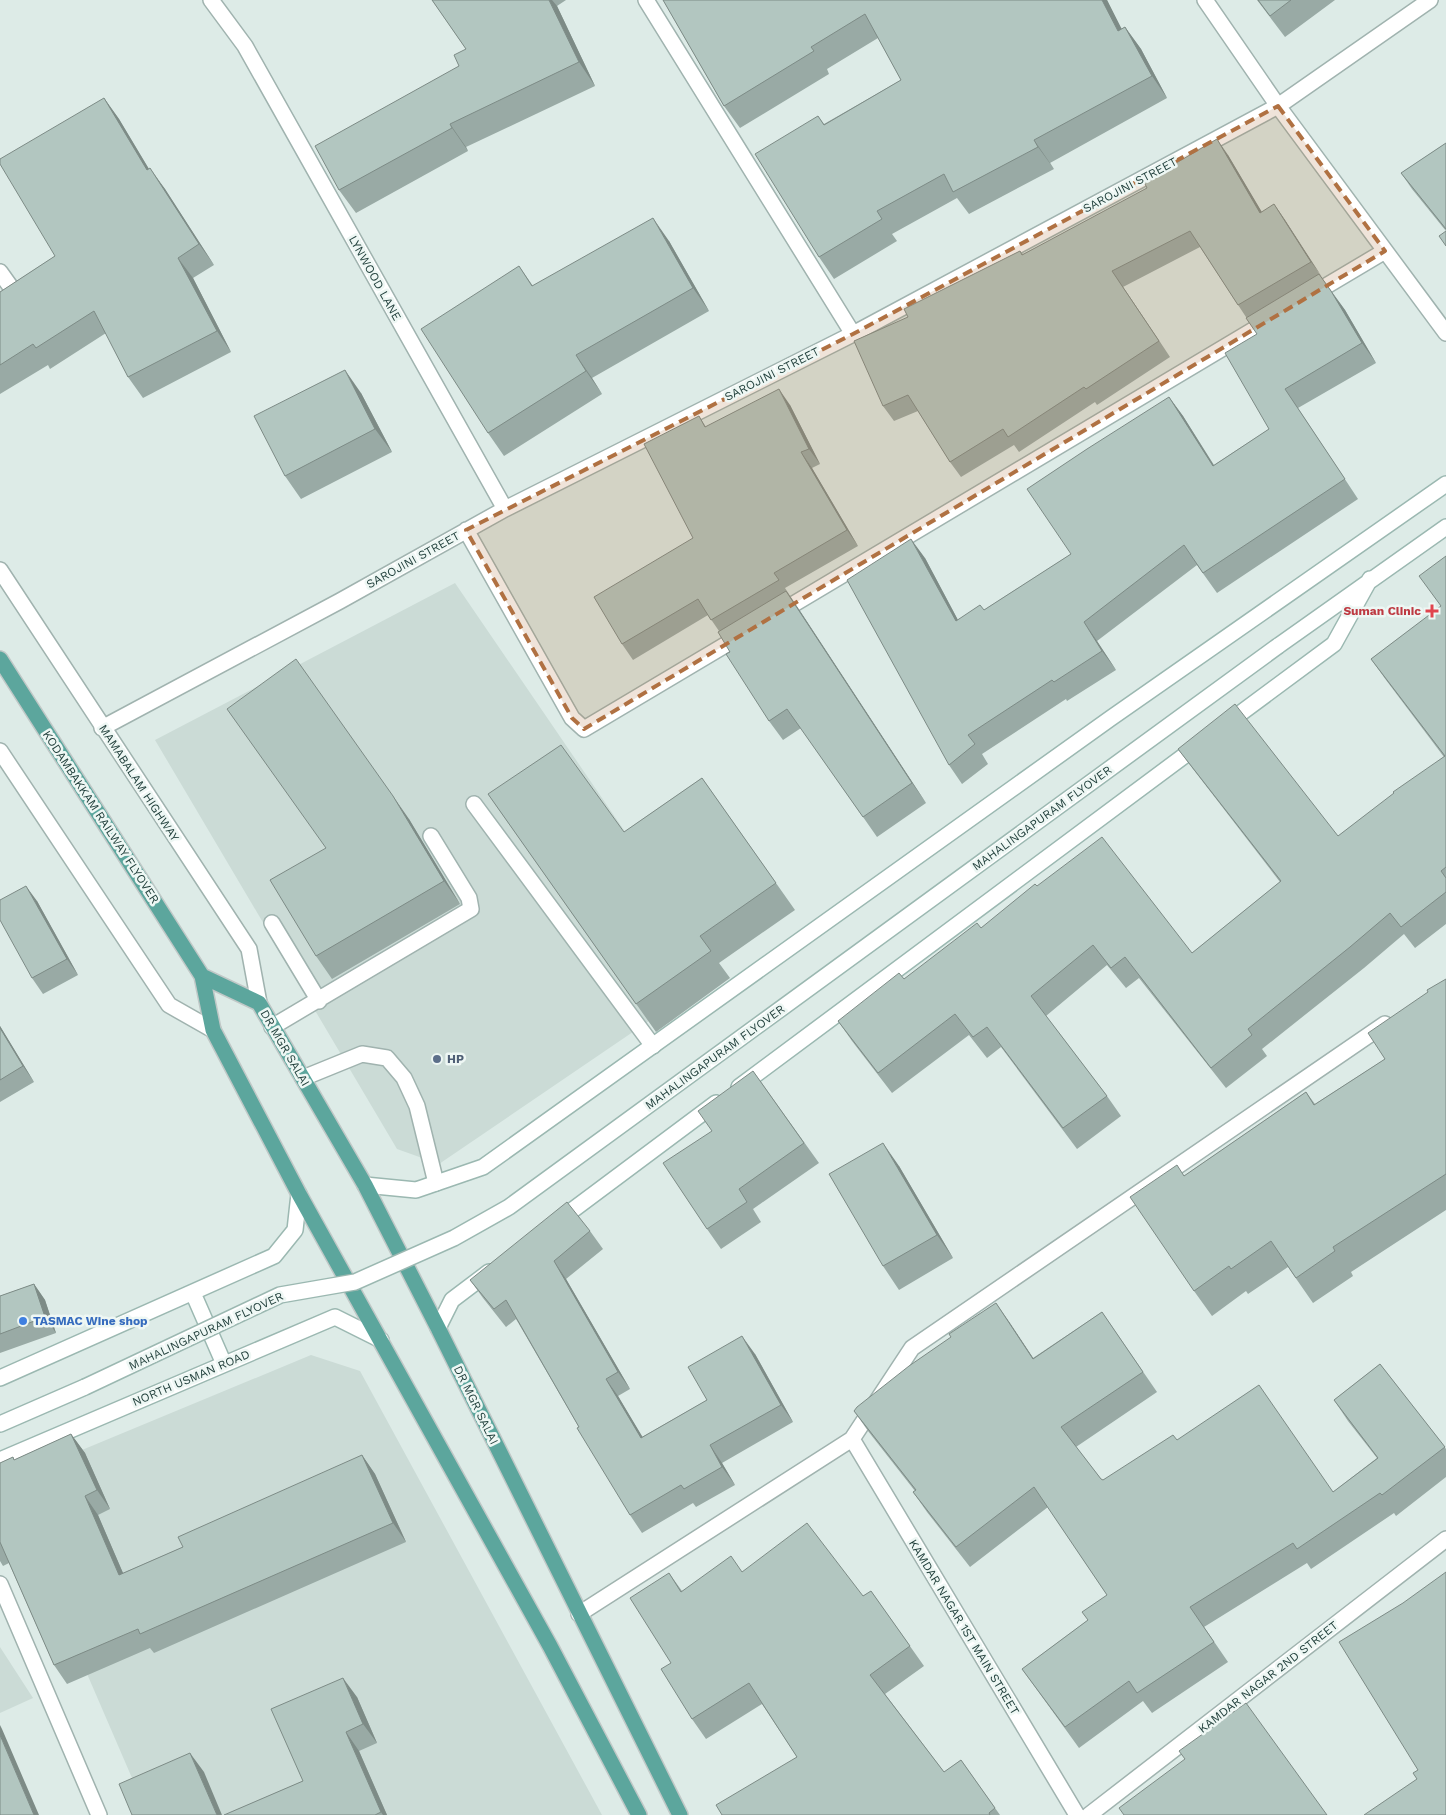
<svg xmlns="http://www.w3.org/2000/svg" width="1446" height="1815" viewBox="0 0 1446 1815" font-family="'Work Sans',sans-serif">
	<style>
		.built { fill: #cbdbd6 }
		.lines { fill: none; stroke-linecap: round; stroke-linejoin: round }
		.service-casing { stroke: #a0b3af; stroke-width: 18 }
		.minor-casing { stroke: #a0b3af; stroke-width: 18 }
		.tertiary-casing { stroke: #a0b3af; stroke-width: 18 }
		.secondary-casing { stroke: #9bb8b1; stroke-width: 18 }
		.primary-casing { stroke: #c0c8c7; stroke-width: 18 }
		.service { stroke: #fff; stroke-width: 15 }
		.minor { stroke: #fff; stroke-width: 15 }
		.tertiary { stroke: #fff; stroke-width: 15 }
		.secondary { stroke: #fff; stroke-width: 15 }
		.primary { stroke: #5ca69d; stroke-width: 15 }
		.secondary-bridge-casing { stroke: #9bb8b1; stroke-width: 18; stroke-linecap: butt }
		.secondary-bridge { stroke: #fff; stroke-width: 15 }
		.wall { fill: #99aaa5 }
		.shaded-wall { fill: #7d8b86 }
		.building { fill: #b2c6c0; stroke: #7d8b86 }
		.marked { fill: #b07142; fill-opacity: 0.2; stroke: #b07142; stroke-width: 4; stroke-dasharray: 10 6; stroke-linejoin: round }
		.health-dot { fill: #e0444e; stroke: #eef7f4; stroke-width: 2 }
		.service-dot { fill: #5c6f8a; stroke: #eef7f4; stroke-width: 2 }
		.shop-dot { fill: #3f7fe0; stroke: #eef7f4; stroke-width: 2 }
		.labels { text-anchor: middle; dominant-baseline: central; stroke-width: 5; stroke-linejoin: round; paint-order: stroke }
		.street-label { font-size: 12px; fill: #1d3c38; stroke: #eef7f4 }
		.health-label { font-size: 12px; font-weight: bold; fill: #be3a42; stroke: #eef7f4; text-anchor: end }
		.service-label { font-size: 12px; font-weight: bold; fill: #4e5e75; stroke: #eef7f4; text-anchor: start }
		.shop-label { font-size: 12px; font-weight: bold; fill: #366cbe; stroke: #eef7f4; text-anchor: start }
	</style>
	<rect width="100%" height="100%" fill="#ddebe7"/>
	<path class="built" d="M 455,583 L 721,972 L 439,1164 L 397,1149 L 155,740 Z
		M 311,1355 L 360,1371 L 602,1815 L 148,1815 L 53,1595 L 0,1484 Z
		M 0,1647 L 33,1698 L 0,1713 Z"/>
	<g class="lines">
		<g class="service-casing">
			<path id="service" d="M 272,923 L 319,1001
				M 272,1027 L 471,909 L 469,898 L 431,836
				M 303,1078 L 362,1054 L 387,1058 L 404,1078 L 417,1106 L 436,1183"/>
		</g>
		<g class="minor-casing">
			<path id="minor" d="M 211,0 L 245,46 L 505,509
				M 646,0 L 853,334
				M 1205,0 L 1278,106 L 1446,333
				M 0,272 L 15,293
				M 1311,295 L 1385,251
				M 466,530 L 572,718 L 584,729 L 742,635
				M 777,614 L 1270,320
				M 102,728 L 340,601 L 505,509 L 853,334 L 1278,106 L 1430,0
				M 474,804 L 653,1046
				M 852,1439 L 1077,1815
				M 0,1584 L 99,1815
				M 579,1614 L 852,1439 L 912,1348 L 1385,1024
				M 1089,1815 L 1446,1539"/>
		</g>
		<g class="tertiary-casing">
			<path id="tertiary" d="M 0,570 L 249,949 L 259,1003
				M 0,751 L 169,1005 L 213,1030"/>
		</g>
		<g class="secondary-casing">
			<path id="secondary" d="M 1278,646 L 1446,527
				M 1226,724 L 1334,644 L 1370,579
				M 739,1087 L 1200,744
				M 365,1185 L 416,1190 L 483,1167 L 1111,718 L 1446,484
				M 558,1221 L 716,1103
				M 193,1293 L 224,1364
				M 438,1328 L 452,1300 L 489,1272
				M 0,1378 L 274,1256 L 295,1230 L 299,1194
				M 0,1424 L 85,1387
				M 0,1460 L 335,1317 L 381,1340"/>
		</g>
		<g class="primary-casing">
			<path id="primary" d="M 0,659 L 202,976 L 213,1030 L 299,1194 L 550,1646 L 639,1815
				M 202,976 L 259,1003 L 365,1185 L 438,1328 L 680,1815"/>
		</g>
		<use href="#service" class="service"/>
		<use href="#minor" class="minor"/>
		<use href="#tertiary" class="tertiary"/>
		<use href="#secondary" class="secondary"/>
		<use href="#primary" class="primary"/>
		<g class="secondary-bridge-casing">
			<path id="secondary-bridge" d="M 85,1387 L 280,1295 L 355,1282 L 454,1238 L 509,1207 L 1278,646"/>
		</g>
		<use href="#secondary-bridge" class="secondary-bridge"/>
	</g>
	<path class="wall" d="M 432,0 L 566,0 L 557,6 L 595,86 L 466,147 L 468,151 L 356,213 L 339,190 L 459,66 L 466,49 Z
		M 663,0 L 1107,0 L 1121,29 L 1125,27 L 1141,49 L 1167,98 L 1050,163 L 1054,169 L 969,214 L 957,198 L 892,234 L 897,241 L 834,279 L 819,257 L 818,116 L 824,124 L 901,80 L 878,38 L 827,69 L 829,74 L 740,128 L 724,106 Z
		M 1257,0 L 1335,0 L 1285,37 Z
		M 104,98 L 119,119 L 149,169 L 165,189 L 214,265 L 193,278 L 231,352 L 143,398 L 128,377 L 106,333 L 50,369 L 48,365 L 0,394 L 0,292 L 55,256 Z
		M 1446,143 L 1446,231 L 1412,189 L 1401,173 Z
		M 1228,155 L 1262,213 L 1274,204 L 1285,220 L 1322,278 L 1345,310 L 1376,363 L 1298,408 L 1358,499 L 1217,593 L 1197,565 L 1097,641 L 1116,670 L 1067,701 L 1066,699 L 982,754 L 988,764 L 962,784 L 949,765 L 925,558 L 958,620 L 984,610 L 1071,554 L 1169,397 L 1183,416 L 1214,465 L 1269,429 L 1257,334 L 1246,317 L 1200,247 L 1123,287 L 1170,357 L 1097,405 L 1095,402 L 1019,452 L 1014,445 L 961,477 L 950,462 L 918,411 L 894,421 L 883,406 L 908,317 L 1020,251 L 1023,254 Z
		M 669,241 L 709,311 L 592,378 L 602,394 L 504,456 L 488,433 L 519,266 L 533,286 Z
		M 361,393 L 392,452 L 301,499 L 285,476 Z
		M 790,405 L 820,464 L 812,468 L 858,546 L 785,588 L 926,803 L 877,837 L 801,728 L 783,740 L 769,721 L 730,652 L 719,631 L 708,615 L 633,660 L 622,644 L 693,538 L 699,416 L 706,427 Z
		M 1446,556 L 1446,924 L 1415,948 L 1404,934 L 1364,968 L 1262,1049 L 1267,1056 L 1226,1088 L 1139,978 L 1126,988 L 1107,965 L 1046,1016 L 1107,1096 L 1121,1116 L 1077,1149 L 1001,1047 L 987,1058 L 969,1035 L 892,1093 L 852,1041 L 838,1021 L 904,979 L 981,928 L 1037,886 L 1192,953 L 1280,882 L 1193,769 L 1178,749 L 1338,836 L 1444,757 L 1386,680 L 1371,659 L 1441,607 Z
		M 702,778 L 795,910 L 719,963 L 730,978 L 656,1032 L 488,794 L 624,832 Z
		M 409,819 L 460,904 L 332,979 L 316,956 Z
		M 37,901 L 78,975 L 43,994 L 32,978 Z
		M 1446,979 L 1446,1210 L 1351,1272 L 1353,1276 L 1313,1303 L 1288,1267 L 1248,1294 L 1246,1291 L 1212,1316 L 1194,1291 L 1184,1176 L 1306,1092 L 1315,1104 L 1385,1059 L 1428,992 Z
		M 0,1026 L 34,1082 L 0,1102 Z
		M 753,1071 L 819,1163 L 753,1209 L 761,1222 L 721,1249 L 707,1229 L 712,1131 Z
		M 899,1166 L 953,1258 L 899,1290 L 883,1266 Z
		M 590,1231 L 603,1249 L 566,1279 L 630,1389 L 618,1396 L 642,1437 L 707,1400 L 755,1354 L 793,1422 L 722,1463 L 735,1485 L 696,1507 L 693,1503 L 642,1533 L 630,1515 L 516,1319 L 506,1327 L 483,1298 L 470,1280 Z
		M 34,1284 L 45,1300 L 56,1333 L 0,1353 L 0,1296 Z
		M 996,1303 L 1033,1358 L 1102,1312 L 1157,1392 L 1076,1447 L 1101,1479 L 1103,1480 L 1177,1440 L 1333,1492 L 1377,1458 L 1348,1421 L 1334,1400 L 1380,1364 L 1446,1449 L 1446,1477 L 1396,1516 L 1394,1513 L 1311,1569 L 1307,1563 L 1204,1627 L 1228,1662 L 1152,1713 L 1143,1701 L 1079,1748 L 1022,1669 L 1088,1620 L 1107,1595 L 1048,1507 L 970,1567 L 927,1512 L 913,1492 L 915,1491 L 868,1431 L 854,1411 Z
		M 71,1434 L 85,1453 L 110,1509 L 98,1515 L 123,1573 L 183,1547 L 362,1455 L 375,1474 L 406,1542 L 154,1653 L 150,1648 L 67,1684 L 54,1665 L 9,1563 L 3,1566 L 0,1561 L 0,1463 L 13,1457 L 14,1460 Z
		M 742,1572 L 863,1596 L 871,1591 L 924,1666 L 885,1694 L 944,1772 L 961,1760 L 1000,1815 L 722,1815 L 797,1757 L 762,1704 L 706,1739 L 692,1719 L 671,1663 L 669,1573 L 682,1591 Z
		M 357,1697 L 377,1743 L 359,1751 L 387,1815 L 225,1815 L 303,1781 Z"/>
	<path class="shaded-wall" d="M 549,0 L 552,0 L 557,6 L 595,86 L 579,62 Z
		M 1102,0 L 1107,0 L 1134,53 L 1118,31 Z
		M 1125,27 L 1141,49 L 1167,98 L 1152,76 Z
		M 104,98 L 119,119 L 162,191 L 147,170 Z
		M 450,124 L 466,147 L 468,151 L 452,128 Z
		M 1217,139 L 1228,155 L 1272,229 L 1260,213 Z
		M 1034,140 L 1050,163 L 1054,169 L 1038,147 Z
		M 150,168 L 165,189 L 214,265 L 199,244 Z
		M 1274,204 L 1285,220 L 1322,277 L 1311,262 Z
		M 653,218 L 669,241 L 709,311 L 693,288 Z
		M 178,258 L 193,278 L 231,352 L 217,331 Z
		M 1112,271 L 1123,287 L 1170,357 L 1159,341 Z
		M 1331,291 L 1345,310 L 1376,363 L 1362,343 Z
		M 576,355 L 592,378 L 602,394 L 586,371 Z
		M 345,370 L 361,393 L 392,452 L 375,429 Z
		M 779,389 L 790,405 L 820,464 L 809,449 Z
		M 1169,397 L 1183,416 L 1226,485 L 1213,466 Z
		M 801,452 L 812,468 L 858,546 L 847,530 Z
		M 911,539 L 925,558 L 969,641 L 956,621 Z
		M 786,591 L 800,611 L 926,803 L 912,783 Z
		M 1084,622 L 1097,641 L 1116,670 L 1102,651 Z
		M 393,796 L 409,819 L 460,904 L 444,881 Z
		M 26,886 L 37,901 L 78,975 L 67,959 Z
		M 0,1026 L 34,1082 L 23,1066 L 0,1028 Z
		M 883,1143 L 899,1166 L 953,1258 L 937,1235 Z
		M 554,1261 L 566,1279 L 630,1389 L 618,1372 Z
		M 34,1284 L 45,1300 L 56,1333 L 45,1317 Z
		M 996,1303 L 1010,1323 L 1047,1379 L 1033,1359 Z
		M 742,1336 L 755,1354 L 793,1422 L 781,1405 Z
		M 606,1379 L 618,1396 L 654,1456 L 641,1438 Z
		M 71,1434 L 85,1453 L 110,1509 L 97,1490 Z
		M 710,1445 L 722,1463 L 735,1485 L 722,1467 Z
		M 362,1455 L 375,1474 L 406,1542 L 393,1523 Z
		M 85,1496 L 98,1515 L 132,1594 L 119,1575 Z
		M 343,1678 L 357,1697 L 377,1743 L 363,1724 Z
		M 0,1725 L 2,1729 L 39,1815 L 34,1815 L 0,1735 Z
		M 346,1732 L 359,1751 L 387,1815 L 383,1815 L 381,1812 Z
		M 190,1753 L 204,1772 L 222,1815 L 217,1815 Z"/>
	<path class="building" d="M 432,0 L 549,0 L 579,62 L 450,124 L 452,128 L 339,190 L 315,146 L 459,66 L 454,55 L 466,49 Z
		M 663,0 L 1102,0 L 1118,31 L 1125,27 L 1152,76 L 1034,140 L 1038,147 L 953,192 L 944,174 L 877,211 L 882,219 L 819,257 L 755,154 L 818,116 L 824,125 L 901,80 L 865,14 L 811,47 L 814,51 L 724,106 Z
		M 1258,0 L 1291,0 L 1270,16 Z
		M 104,98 L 147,170 L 150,168 L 199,244 L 178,258 L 217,331 L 128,377 L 94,311 L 36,348 L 33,344 L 0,365 L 0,292 L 55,256 L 0,164 L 0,159 Z
		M 1217,139 L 1260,213 L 1274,204 L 1311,262 L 1238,305 L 1190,231 L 1112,271 L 1159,341 L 1086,389 L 1084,387 L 1008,437 L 1003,429 L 950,462 L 908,395 L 883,406 L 854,341 L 908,317 L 904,309 L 1020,251 L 1022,255 L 1147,188 L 1144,182 Z
		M 1446,143 L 1446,229 L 1401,173 Z
		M 653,218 L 693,288 L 576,355 L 586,371 L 488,433 L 421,329 L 519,266 L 532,286 Z
		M 1446,231 L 1446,246 L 1439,236 Z
		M 1319,274 L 1331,291 L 1362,343 L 1285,389 L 1345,479 L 1203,573 L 1184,545 L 1084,622 L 1102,651 L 1054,682 L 1052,680 L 968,735 L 975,744 L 949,765 L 847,580 L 911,539 L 956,621 L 980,605 L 984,610 L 1071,554 L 1027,489 L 1087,449 L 1169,397 L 1213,466 L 1269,429 L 1225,353 L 1257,334 L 1246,318 Z
		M 345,370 L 375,429 L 285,476 L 254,416 Z
		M 779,389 L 809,449 L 801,452 L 847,530 L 774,573 L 779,580 L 711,620 L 698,599 L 622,644 L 594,597 L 693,538 L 644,444 L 699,416 L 705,427 Z
		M 1446,556 L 1446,867 L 1441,871 L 1446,878 L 1446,892 L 1401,927 L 1390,913 L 1350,947 L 1248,1029 L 1252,1035 L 1211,1068 L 1125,957 L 1111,968 L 1093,945 L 1031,996 L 1107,1096 L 1063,1128 L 987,1027 L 973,1037 L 955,1014 L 878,1073 L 838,1021 L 899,973 L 904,979 L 977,923 L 981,928 L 1035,884 L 1037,886 L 1102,837 L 1192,953 L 1281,881 L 1178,749 L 1235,704 L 1338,836 L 1394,793 L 1393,792 L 1445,756 L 1371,659 L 1441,606 L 1419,576 Z
		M 786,591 L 912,783 L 863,817 L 787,709 L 769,721 L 726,654 L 730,652 L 718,632 Z
		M 296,659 L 393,796 L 444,881 L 316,956 L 270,880 L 326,848 L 227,709 Z
		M 561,745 L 624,832 L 702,778 L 776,883 L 700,936 L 711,951 L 636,1004 L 488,794 Z
		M 26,886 L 67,959 L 32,978 L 0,920 L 0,900 Z
		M 1446,979 L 1446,1174 L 1333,1247 L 1335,1251 L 1296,1278 L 1271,1241 L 1231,1269 L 1229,1266 L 1194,1291 L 1130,1197 L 1177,1165 L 1184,1176 L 1306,1092 L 1314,1105 L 1385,1059 L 1368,1033 L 1428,992 L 1427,990 Z
		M 0,1028 L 23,1066 L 0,1080 Z
		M 753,1071 L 804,1143 L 739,1189 L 747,1202 L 707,1229 L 663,1163 L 712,1131 L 698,1111 Z
		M 883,1143 L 937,1235 L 883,1266 L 829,1174 Z
		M 567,1202 L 590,1231 L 554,1261 L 618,1372 L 606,1379 L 641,1438 L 707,1400 L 688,1367 L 742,1336 L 781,1405 L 710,1445 L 722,1467 L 684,1489 L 681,1485 L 630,1515 L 577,1428 L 579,1427 L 506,1300 L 494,1309 L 470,1280 Z
		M 34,1284 L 45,1317 L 0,1334 L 0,1296 Z
		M 996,1303 L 1033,1359 L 1102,1312 L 1143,1372 L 1061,1427 L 1101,1479 L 1103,1480 L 1173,1435 L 1177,1440 L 1259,1385 L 1333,1492 L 1378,1458 L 1334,1400 L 1380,1364 L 1445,1447 L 1382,1495 L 1380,1493 L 1297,1549 L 1293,1543 L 1190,1607 L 1214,1642 L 1137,1693 L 1129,1681 L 1065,1727 L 1022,1669 L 1088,1620 L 1082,1612 L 1107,1595 L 1034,1487 L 956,1547 L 913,1492 L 916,1490 L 854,1411 L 857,1407 L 909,1366 L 951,1337 L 949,1334 Z
		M 71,1434 L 97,1490 L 85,1496 L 119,1575 L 183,1547 L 178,1537 L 362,1455 L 393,1523 L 140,1634 L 138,1629 L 54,1665 L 0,1542 L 0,1463 L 13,1457 L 14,1460 Z
		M 807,1523 L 863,1596 L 871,1591 L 910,1646 L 870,1675 L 944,1772 L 961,1760 L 995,1808 L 989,1813 L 990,1815 L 722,1815 L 716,1805 L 797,1757 L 749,1683 L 692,1719 L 661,1669 L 671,1663 L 630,1598 L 669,1573 L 681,1592 L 731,1556 L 742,1572 Z
		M 1446,1572 L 1446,1815 L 1364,1815 L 1417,1779 L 1413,1773 L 1418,1770 L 1339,1642 L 1403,1603 Z
		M 343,1678 L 363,1724 L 346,1732 L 381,1812 L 375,1815 L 224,1815 L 303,1781 L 271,1709 Z
		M 1246,1703 L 1327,1815 L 1124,1815 L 1119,1808 L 1185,1759 L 1179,1751 Z
		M 0,1735 L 34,1815 L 0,1815 Z
		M 190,1753 L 217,1815 L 132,1815 L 119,1784 Z"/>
	<path class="marked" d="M 1278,106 L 1385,251 L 584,729 L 572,718 L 466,530 L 853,334 Z"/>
	<path class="health-dot" d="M1429.5 603.5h5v5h5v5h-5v5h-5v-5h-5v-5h5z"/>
	<circle class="service-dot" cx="437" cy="1059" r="5"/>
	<circle class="shop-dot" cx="23" cy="1321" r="5"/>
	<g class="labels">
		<g class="street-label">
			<text transform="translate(1130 185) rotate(-28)">SAROJINI STREET</text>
			<text transform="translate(375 278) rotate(61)">LYNWOOD LANE</text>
			<text transform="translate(772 374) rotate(-27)">SAROJINI STREET</text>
			<text transform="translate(413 560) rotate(-29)">SAROJINI STREET</text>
			<text transform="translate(139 783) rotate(57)">MAMABALAM HIGHWAY</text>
			<text transform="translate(101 817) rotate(57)">KODAMBAKKAM RAILWAY FLYOVER</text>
			<text transform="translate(1042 818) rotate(-36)">MAHALINGAPURAM FLYOVER</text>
			<text transform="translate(285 1048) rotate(60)">DR MGR SALAI</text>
			<text transform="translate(715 1057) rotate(-36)">MAHALINGAPURAM FLYOVER</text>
			<text transform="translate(206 1331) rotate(-25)">MAHALINGAPURAM FLYOVER</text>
			<text transform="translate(191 1378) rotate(-23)">NORTH USMAN ROAD</text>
			<text transform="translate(476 1405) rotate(64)">DR MGR SALAI</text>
			<text transform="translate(964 1627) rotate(59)">KAMDAR NAGAR 1ST MAIN STREET</text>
			<text transform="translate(1268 1677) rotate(-38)">KAMDAR NAGAR 2ND STREET</text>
		</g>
		<g class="health-label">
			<text x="1421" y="611">Suman Clinic</text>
		</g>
		<g class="service-label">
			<text x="447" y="1059">HP</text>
		</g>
		<g class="shop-label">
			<text x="33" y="1321">TASMAC Wine shop</text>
		</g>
	</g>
</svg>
